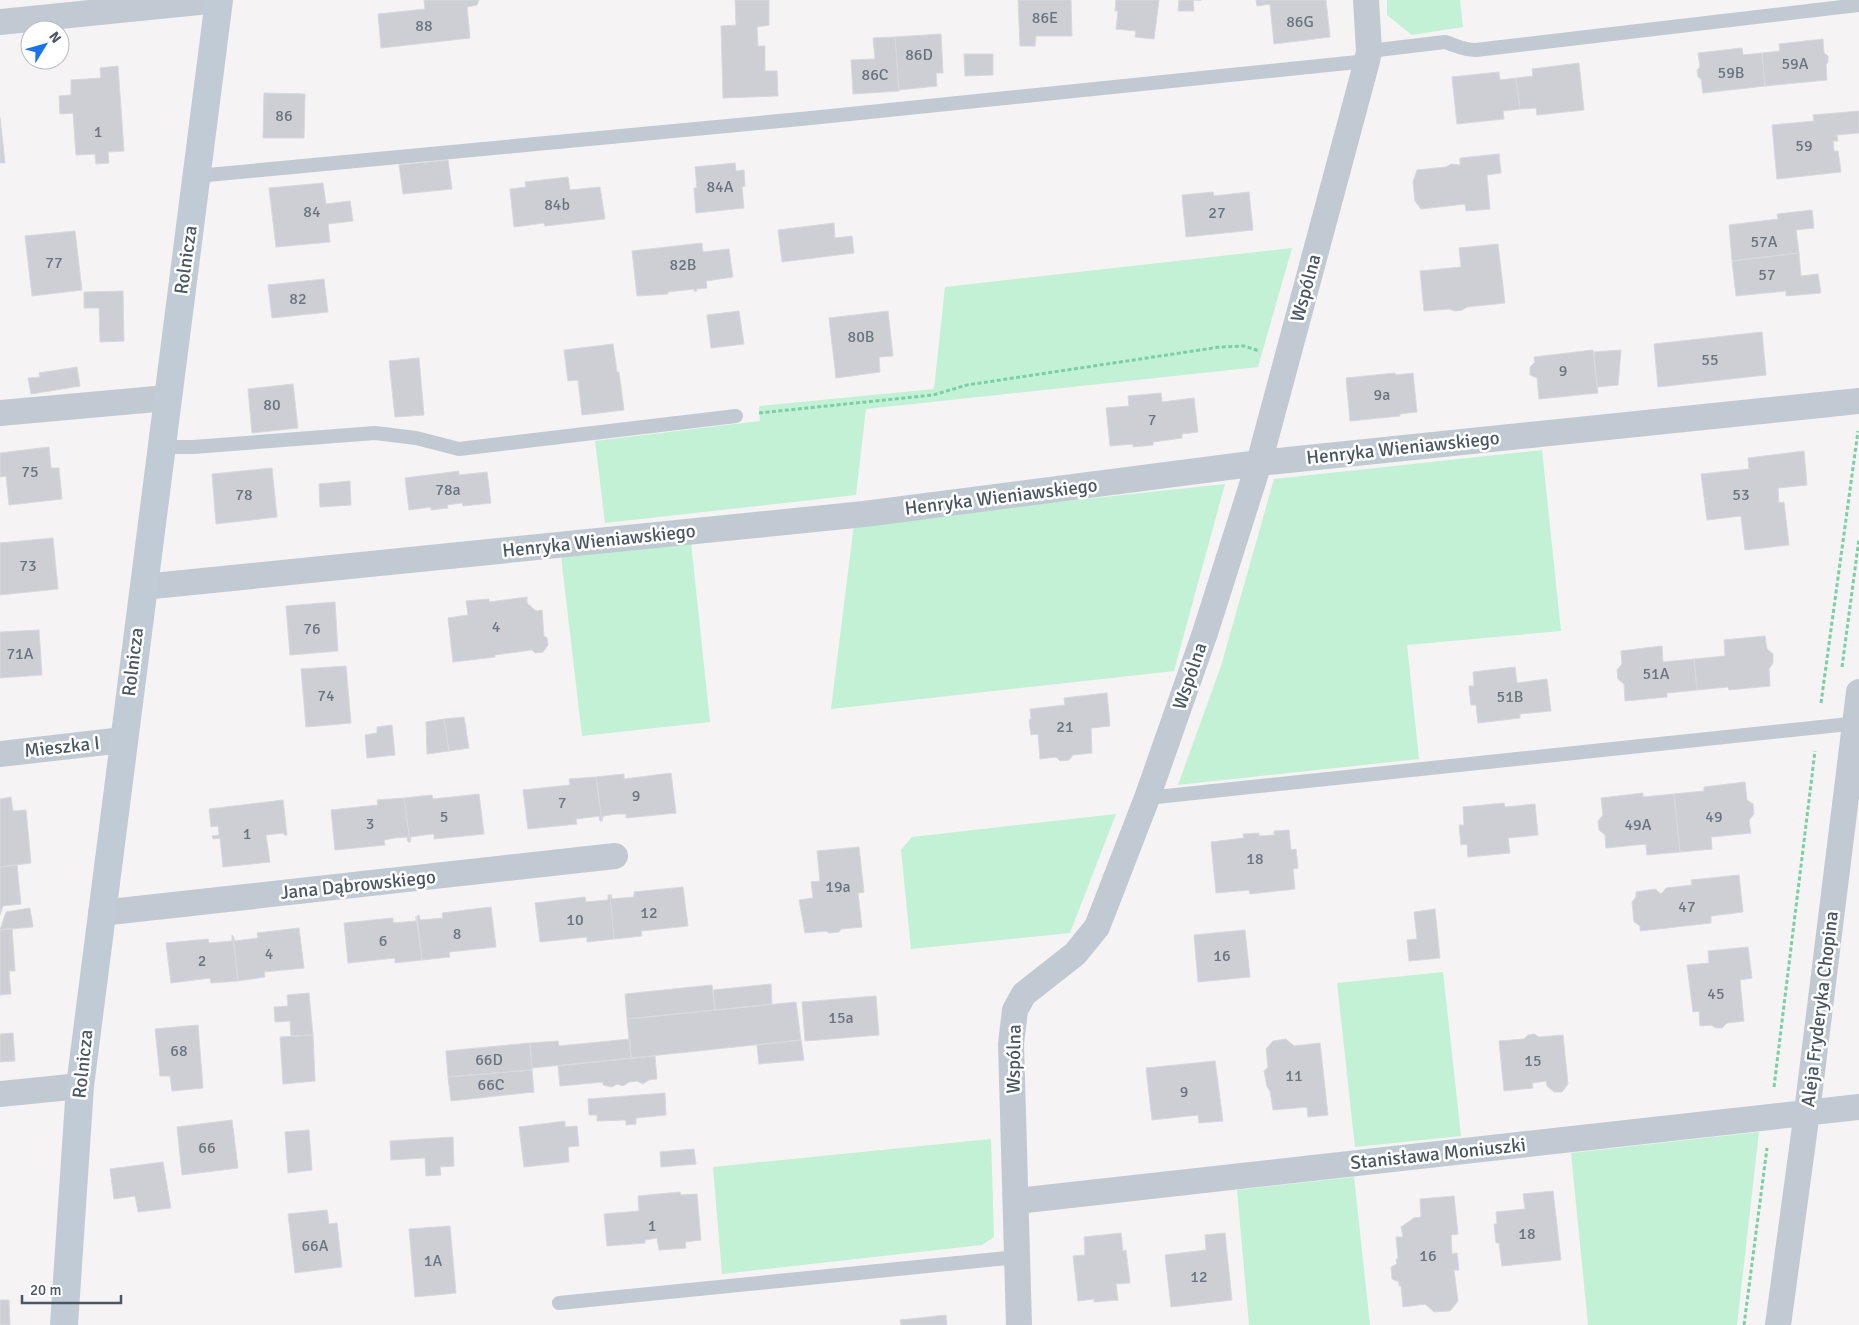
<svg xmlns="http://www.w3.org/2000/svg" width="1859" height="1325" viewBox="0 0 1859 1325" font-family="Signika,sans-serif">
	<style>
		.green { fill: #c3f1d5 }
		.building { fill: #cdcfd5; stroke: #d7d9de }
		.lines { fill: none; stroke-linecap: round; stroke-linejoin: round }
		.path { stroke: #7ad0a6; stroke-width: 3; stroke-dasharray: 4 2.5; stroke-linecap: butt }
		.lane { stroke: #c1cad2; stroke-width: 14 }
		.street { stroke: #c1cad2; stroke-width: 26 }
		.secondary { stroke: #c1cbd6; stroke-width: 28 }
		.labels { text-anchor: middle; dominant-baseline: central; stroke-width: 5; stroke-linejoin: round; paint-order: stroke }
		.number-label { font-size: 16px; fill: #6b747e }
		.street-label { font-size: 19px; fill: #4a5661; stroke: #fff }
	</style>
	<rect width="100%" height="100%" fill="#f5f3f3"/>
	<path class="green" d="M 1387,0 L 1460,0 L 1463,27 L 1412,35 L 1387,15 Z
		M 1292,248 L 1258,367 L 866,409 L 856,495 L 605,523 L 595,441 L 760,421 L 759,406 L 934,389 L 945,287 Z
		M 1542,450 L 1561,631 L 1407,645 L 1419,759 L 1178,785 L 1221,666 L 1274,479 Z
		M 1225,484 L 1174,671 L 831,709 L 854,524 Z
		M 691,542 L 710,722 L 582,736 L 561,556 Z
		M 1116,814 L 1070,933 L 911,949 L 901,850 L 912,837 Z
		M 1443,972 L 1461,1136 L 1355,1147 L 1337,983 Z
		M 1759,1132 L 1737,1325 L 1588,1325 L 1571,1153 Z
		M 991,1139 L 994,1237 L 982,1245 L 722,1274 L 713,1167 Z
		M 1354,1177 L 1370,1325 L 1249,1325 L 1237,1190 Z"/>
	<path class="building" d="M 424,0 L 479,0 L 477,5 L 467,7 L 470,38 L 381,48 L 378,14 L 425,9 Z
		M 735,0 L 769,0 L 769,25 L 757,27 L 758,46 L 765,46 L 765,71 L 777,71 L 778,96 L 723,98 L 721,26 L 736,25 Z
		M 1018,0 L 1071,0 L 1072,36 L 1036,36 L 1035,46 L 1020,46 Z
		M 1116,0 L 1159,0 L 1154,39 L 1135,37 L 1136,31 L 1116,29 L 1118,11 L 1115,11 Z
		M 1179,0 L 1202,0 L 1193,0 L 1194,11 L 1178,11 Z
		M 1256,0 L 1326,0 L 1330,37 L 1274,44 L 1270,4 L 1257,6 Z
		M 941,34 L 943,73 L 936,73 L 937,86 L 899,90 L 895,37 Z
		M 895,37 L 899,91 L 853,94 L 851,60 L 875,59 L 873,38 Z
		M 1823,39 L 1824,53 L 1828,56 L 1828,62 L 1826,65 L 1827,80 L 1765,86 L 1762,53 L 1780,51 L 1779,44 Z
		M 1742,48 L 1743,55 L 1762,53 L 1765,86 L 1703,93 L 1701,79 L 1698,77 L 1697,70 L 1700,67 L 1698,53 Z
		M 964,54 L 993,54 L 993,75 L 965,76 Z
		M 1579,63 L 1584,110 L 1537,115 L 1536,108 L 1520,109 L 1516,78 L 1533,76 L 1532,69 Z
		M 118,66 L 124,151 L 108,152 L 109,163 L 96,164 L 95,154 L 76,155 L 73,113 L 60,114 L 59,96 L 71,95 L 71,80 L 101,78 L 100,68 Z
		M 1499,72 L 1500,80 L 1516,78 L 1520,109 L 1503,111 L 1504,119 L 1457,124 L 1452,77 Z
		M 264,93 L 305,94 L 304,138 L 263,138 Z
		M 1859,111 L 1859,133 L 1837,135 L 1838,141 L 1833,141 L 1834,151 L 1838,151 L 1841,172 L 1777,179 L 1772,125 L 1814,121 L 1813,115 Z
		M 0,117 L 5,163 L 0,163 Z
		M 1499,154 L 1501,173 L 1487,175 L 1490,209 L 1466,211 L 1465,204 L 1421,209 L 1415,201 L 1413,182 L 1417,170 L 1446,167 L 1451,164 L 1460,165 L 1460,158 Z
		M 448,160 L 452,189 L 403,194 L 399,165 Z
		M 735,163 L 736,171 L 744,170 L 745,186 L 742,187 L 744,208 L 696,213 L 694,188 L 697,188 L 695,167 Z
		M 568,177 L 570,190 L 600,187 L 605,219 L 545,226 L 544,223 L 514,227 L 510,189 L 526,187 L 525,182 Z
		M 323,183 L 326,204 L 350,201 L 353,221 L 328,224 L 330,242 L 276,247 L 269,188 Z
		M 1213,192 L 1214,196 L 1249,192 L 1253,230 L 1186,237 L 1182,195 Z
		M 1812,210 L 1814,228 L 1796,230 L 1799,253 L 1732,261 L 1729,225 L 1778,219 L 1777,214 Z
		M 834,223 L 835,238 L 852,236 L 854,253 L 782,262 L 778,230 Z
		M 75,231 L 82,290 L 32,296 L 25,236 Z
		M 702,243 L 703,252 L 729,249 L 733,277 L 706,281 L 707,288 L 696,289 L 697,291 L 694,291 L 694,289 L 668,292 L 668,294 L 637,296 L 632,251 Z
		M 1498,244 L 1505,303 L 1467,307 L 1462,310 L 1455,311 L 1449,309 L 1424,311 L 1420,271 L 1461,267 L 1459,248 Z
		M 1799,253 L 1801,276 L 1818,274 L 1821,293 L 1786,296 L 1786,291 L 1736,296 L 1732,261 Z
		M 324,279 L 328,312 L 272,318 L 268,285 Z
		M 123,291 L 124,341 L 100,342 L 99,308 L 84,308 L 84,292 Z
		M 739,311 L 744,344 L 711,348 L 707,315 Z
		M 888,311 L 893,356 L 879,357 L 880,372 L 836,378 L 829,318 Z
		M 1762,332 L 1766,375 L 1658,387 L 1654,344 Z
		M 613,344 L 617,372 L 619,372 L 624,410 L 582,415 L 578,380 L 568,381 L 564,350 Z
		M 1593,350 L 1598,393 L 1539,399 L 1537,378 L 1530,375 L 1530,367 L 1535,362 L 1534,357 Z
		M 1621,350 L 1618,385 L 1597,387 L 1594,352 Z
		M 419,358 L 424,415 L 395,417 L 389,361 Z
		M 77,367 L 80,386 L 31,394 L 28,378 L 40,377 L 39,373 Z
		M 1395,373 L 1396,375 L 1413,373 L 1417,412 L 1400,414 L 1400,416 L 1350,421 L 1346,378 Z
		M 293,384 L 298,428 L 252,433 L 248,389 Z
		M 1161,393 L 1162,402 L 1194,398 L 1198,432 L 1182,434 L 1182,438 L 1153,442 L 1153,445 L 1133,447 L 1133,444 L 1110,446 L 1106,408 L 1129,406 L 1128,396 Z
		M 49,447 L 51,468 L 59,468 L 62,499 L 9,505 L 6,476 L 0,477 L 0,453 Z
		M 1804,451 L 1807,485 L 1778,488 L 1779,503 L 1784,502 L 1789,545 L 1745,550 L 1741,516 L 1707,520 L 1701,474 L 1749,469 L 1748,458 Z
		M 272,468 L 277,517 L 216,524 L 212,474 Z
		M 459,471 L 459,475 L 487,472 L 491,503 L 463,506 L 462,503 L 447,505 L 448,508 L 431,510 L 431,507 L 409,510 L 405,478 Z
		M 350,481 L 351,505 L 320,507 L 319,484 Z
		M 53,538 L 58,589 L 0,595 L 0,543 Z
		M 527,597 L 527,603 L 536,611 L 542,610 L 544,636 L 547,638 L 548,645 L 543,652 L 535,653 L 532,650 L 495,655 L 495,657 L 453,662 L 448,618 L 468,615 L 466,601 L 489,599 L 489,602 Z
		M 335,602 L 338,651 L 290,655 L 286,606 Z
		M 39,630 L 42,675 L 0,678 L 0,632 Z
		M 1765,636 L 1767,649 L 1773,654 L 1773,663 L 1769,669 L 1770,686 L 1729,690 L 1728,687 L 1697,690 L 1694,659 L 1725,656 L 1724,640 Z
		M 1662,646 L 1663,662 L 1694,659 L 1697,690 L 1667,693 L 1667,697 L 1625,701 L 1624,684 L 1618,679 L 1617,670 L 1622,664 L 1621,651 Z
		M 346,666 L 351,723 L 306,727 L 301,669 Z
		M 1515,667 L 1517,683 L 1547,679 L 1551,711 L 1520,714 L 1520,718 L 1478,723 L 1476,705 L 1471,705 L 1469,689 L 1469,686 L 1474,686 L 1473,672 Z
		M 1107,693 L 1110,726 L 1091,728 L 1092,753 L 1073,755 L 1069,760 L 1060,761 L 1056,757 L 1040,759 L 1038,734 L 1031,735 L 1029,720 L 1031,719 L 1030,709 L 1065,705 L 1064,698 Z
		M 464,717 L 469,748 L 449,751 L 444,719 Z
		M 444,719 L 449,751 L 427,754 L 426,722 Z
		M 392,725 L 395,755 L 367,758 L 365,735 L 377,733 L 377,727 Z
		M 671,773 L 676,813 L 626,818 L 626,814 L 617,814 L 603,816 L 602,821 L 596,777 L 624,774 L 624,779 Z
		M 596,777 L 602,821 L 600,821 L 599,816 L 576,819 L 577,824 L 528,829 L 523,790 L 570,785 L 569,779 Z
		M 1745,782 L 1747,800 L 1753,804 L 1754,814 L 1749,820 L 1751,833 L 1711,837 L 1712,849 L 1680,852 L 1674,794 L 1704,791 L 1704,787 Z
		M 1643,793 L 1643,797 L 1674,794 L 1680,852 L 1647,855 L 1646,844 L 1606,848 L 1605,835 L 1599,830 L 1598,821 L 1603,815 L 1601,798 Z
		M 479,794 L 484,834 L 434,839 L 434,834 L 424,835 L 411,837 L 410,842 L 404,798 L 432,795 L 433,799 Z
		M 11,797 L 13,811 L 26,810 L 31,863 L 0,867 L 0,799 Z
		M 404,798 L 410,842 L 408,842 L 407,837 L 395,838 L 384,840 L 385,845 L 335,850 L 331,810 L 378,805 L 377,800 Z
		M 283,800 L 287,835 L 284,835 L 284,833 L 266,835 L 270,862 L 223,867 L 220,838 L 213,839 L 212,836 L 219,835 L 218,826 L 211,827 L 209,809 Z
		M 1504,803 L 1505,807 L 1535,804 L 1538,835 L 1508,838 L 1510,853 L 1468,857 L 1467,844 L 1461,845 L 1459,825 L 1464,825 L 1463,807 Z
		M 1289,830 L 1291,850 L 1296,849 L 1298,868 L 1293,869 L 1295,889 L 1250,894 L 1249,890 L 1216,893 L 1211,842 L 1244,838 L 1243,834 L 1259,833 L 1259,836 L 1274,835 L 1274,831 Z
		M 859,847 L 864,892 L 858,893 L 862,927 L 841,929 L 839,932 L 829,933 L 826,931 L 805,933 L 799,900 L 813,898 L 811,882 L 820,881 L 817,851 Z
		M 17,865 L 21,904 L 3,906 L 0,915 L 0,867 Z
		M 1739,875 L 1743,912 L 1711,916 L 1711,923 L 1640,931 L 1640,926 L 1634,922 L 1632,902 L 1636,897 L 1636,892 L 1655,889 L 1661,894 L 1666,888 L 1692,885 L 1691,880 Z
		M 683,887 L 688,926 L 641,931 L 642,936 L 614,939 L 610,895 L 611,894 L 612,899 L 634,897 L 634,892 Z
		M 608,895 L 610,895 L 614,939 L 587,942 L 587,937 L 540,942 L 535,903 L 585,897 L 586,902 L 608,900 Z
		M 491,907 L 496,947 L 449,952 L 450,957 L 422,960 L 417,916 L 419,915 L 420,920 L 433,919 L 443,918 L 442,913 Z
		M 30,908 L 33,927 L 0,930 L 6,912 Z
		M 1435,909 L 1440,958 L 1409,961 L 1407,940 L 1417,939 L 1414,912 Z
		M 416,916 L 422,960 L 395,963 L 395,958 L 348,963 L 344,923 L 393,918 L 393,923 L 416,921 Z
		M 12,928 L 15,971 L 9,971 L 11,994 L 0,995 L 0,930 Z
		M 299,928 L 304,968 L 264,972 L 265,977 L 238,981 L 233,936 L 235,941 L 258,938 L 257,933 Z
		M 1245,930 L 1250,977 L 1198,982 L 1194,935 Z
		M 232,935 L 233,936 L 238,981 L 211,983 L 210,978 L 171,983 L 166,943 L 208,939 L 209,943 L 232,941 Z
		M 1748,947 L 1752,978 L 1740,980 L 1744,1021 L 1727,1023 L 1722,1028 L 1716,1028 L 1711,1025 L 1700,1026 L 1699,1011 L 1693,1012 L 1687,965 L 1709,963 L 1708,951 Z
		M 771,984 L 772,1004 L 715,1010 L 713,990 Z
		M 712,985 L 715,1010 L 627,1019 L 625,994 Z
		M 309,993 L 313,1035 L 291,1036 L 290,1021 L 275,1022 L 274,1007 L 288,1006 L 287,995 Z
		M 876,996 L 879,1035 L 805,1041 L 802,1002 Z
		M 796,1002 L 801,1040 L 631,1058 L 627,1019 Z
		M 198,1025 L 203,1088 L 172,1091 L 170,1076 L 160,1076 L 155,1029 Z
		M 13,1033 L 15,1061 L 0,1062 L 0,1034 Z
		M 1534,1034 L 1539,1037 L 1563,1035 L 1568,1084 L 1562,1092 L 1554,1092 L 1547,1086 L 1546,1081 L 1532,1083 L 1533,1088 L 1504,1091 L 1499,1041 L 1524,1039 L 1528,1035 Z
		M 313,1035 L 315,1081 L 283,1084 L 280,1037 Z
		M 630,1039 L 631,1058 L 532,1068 L 530,1043 L 558,1041 L 559,1046 Z
		M 1286,1039 L 1294,1046 L 1320,1043 L 1328,1115 L 1308,1117 L 1307,1107 L 1273,1110 L 1270,1091 L 1267,1087 L 1264,1071 L 1268,1067 L 1266,1049 L 1273,1041 Z
		M 801,1040 L 804,1060 L 759,1064 L 757,1045 Z
		M 530,1043 L 532,1070 L 448,1077 L 446,1051 Z
		M 655,1056 L 657,1079 L 649,1080 L 643,1084 L 637,1081 L 629,1082 L 623,1086 L 617,1084 L 612,1087 L 603,1085 L 603,1082 L 560,1086 L 558,1066 Z
		M 1215,1061 L 1223,1121 L 1199,1123 L 1198,1115 L 1152,1120 L 1146,1068 Z
		M 532,1070 L 534,1092 L 451,1101 L 448,1077 Z
		M 665,1093 L 666,1115 L 636,1118 L 636,1124 L 626,1125 L 626,1120 L 597,1121 L 597,1115 L 589,1115 L 588,1099 Z
		M 232,1120 L 238,1168 L 182,1175 L 177,1127 Z
		M 565,1121 L 565,1127 L 577,1126 L 579,1146 L 568,1147 L 569,1162 L 524,1167 L 519,1127 Z
		M 309,1130 L 312,1170 L 288,1173 L 285,1132 Z
		M 453,1137 L 454,1166 L 440,1167 L 441,1175 L 426,1176 L 425,1158 L 391,1160 L 390,1141 Z
		M 694,1149 L 696,1164 L 661,1167 L 660,1152 Z
		M 163,1162 L 171,1208 L 138,1212 L 135,1196 L 114,1199 L 110,1169 Z
		M 1553,1191 L 1561,1260 L 1502,1266 L 1499,1243 L 1496,1243 L 1494,1224 L 1497,1224 L 1496,1212 L 1525,1209 L 1523,1194 Z
		M 680,1192 L 681,1195 L 697,1194 L 701,1240 L 685,1242 L 686,1248 L 659,1250 L 657,1238 L 645,1240 L 645,1243 L 607,1246 L 604,1214 L 639,1211 L 638,1196 Z
		M 1454,1196 L 1458,1234 L 1451,1235 L 1452,1254 L 1457,1253 L 1459,1270 L 1454,1270 L 1458,1301 L 1450,1311 L 1434,1312 L 1425,1304 L 1403,1307 L 1401,1286 L 1399,1286 L 1399,1282 L 1392,1279 L 1391,1267 L 1397,1264 L 1396,1259 L 1398,1259 L 1396,1237 L 1403,1237 L 1401,1227 L 1414,1218 L 1421,1217 L 1420,1199 Z
		M 327,1210 L 329,1224 L 337,1223 L 342,1267 L 295,1273 L 288,1214 Z
		M 450,1226 L 456,1293 L 415,1297 L 409,1229 Z
		M 1121,1233 L 1123,1251 L 1126,1250 L 1130,1283 L 1116,1284 L 1118,1300 L 1094,1302 L 1094,1299 L 1078,1301 L 1073,1256 L 1085,1255 L 1084,1237 Z
		M 1225,1233 L 1232,1300 L 1171,1307 L 1165,1255 L 1206,1250 L 1205,1235 Z
		M 0,1300 L 9,1300 L 10,1325 L 0,1325 Z
		M 946,1315 L 947,1325 L 901,1325 L 900,1320 Z"/>
	<g class="lines">
		<path class="path" d="M 759,413 L 933,395 L 967,385 L 1220,347 L 1244,346 L 1259,351
			M 1842,667 L 1859,539
			M 1821,703 L 1858,431
			M 1774,1087 L 1815,751
			M 1744,1325 L 1767,1148"/>
		<path class="lane" d="M 1369,51 L 1445,42 C 1458,46 1462,50 1476,50 L 1859,5
			M 197,176 L 811,118 L 1367,61
			M 162,447 L 193,447 L 375,433 L 416,438 L 459,449 L 736,416
			M 1147,798 L 1859,723
			M 559,1303 L 1017,1257"/>
		<path class="street" d="M 0,22 L 219,0
			M 0,413 L 167,398
			M 143,587 L 864,514 L 1259,463 L 1859,401
			M 0,754 L 123,740
			M 101,913 L 615,856
			M 0,1094 L 80,1086
			M 1017,1201 L 1859,1107
			M 1019,1325 L 1011,1044 L 1015,1010 L 1024,994 L 1075,954 L 1097,927 L 1147,798 L 1205,633 L 1259,463 L 1367,61 L 1369,51 L 1366,0
			M 1778,1325 L 1807,1112 L 1859,692"/>
		<path class="secondary" d="M 64,1325 L 80,1086 L 219,0"/>
	</g>
	<g class="labels">
		<g class="number-label">
			<text x="1045" y="18">86E</text>
			<text x="1300" y="22">86G</text>
			<text x="424" y="26">88</text>
			<text x="919" y="55">86D</text>
			<text x="1795" y="64">59A</text>
			<text x="1731" y="73">59B</text>
			<text x="875" y="75">86C</text>
			<text x="284" y="116">86</text>
			<text x="98" y="132">1</text>
			<text x="1804" y="146">59</text>
			<text x="720" y="187">84A</text>
			<text x="557" y="205">84b</text>
			<text x="312" y="212">84</text>
			<text x="1217" y="213">27</text>
			<text x="1764" y="242">57A</text>
			<text x="54" y="263">77</text>
			<text x="683" y="265">82B</text>
			<text x="1767" y="275">57</text>
			<text x="298" y="299">82</text>
			<text x="861" y="337">80B</text>
			<text x="1710" y="360">55</text>
			<text x="1563" y="371">9</text>
			<text x="1382" y="395">9a</text>
			<text x="272" y="405">80</text>
			<text x="1152" y="420">7</text>
			<text x="30" y="472">75</text>
			<text x="448" y="490">78a</text>
			<text x="244" y="495">78</text>
			<text x="1741" y="495">53</text>
			<text x="28" y="566">73</text>
			<text x="496" y="627">4</text>
			<text x="312" y="629">76</text>
			<text x="20" y="654">71A</text>
			<text x="1656" y="674">51A</text>
			<text x="326" y="696">74</text>
			<text x="1510" y="697">51B</text>
			<text x="1065" y="727">21</text>
			<text x="636" y="796">9</text>
			<text x="562" y="803">7</text>
			<text x="444" y="817">5</text>
			<text x="1714" y="817">49</text>
			<text x="370" y="824">3</text>
			<text x="1638" y="825">49A</text>
			<text x="247" y="834">1</text>
			<text x="1255" y="859">18</text>
			<text x="838" y="887">19a</text>
			<text x="1687" y="907">47</text>
			<text x="649" y="913">12</text>
			<text x="575" y="920">10</text>
			<text x="457" y="934">8</text>
			<text x="383" y="941">6</text>
			<text x="269" y="954">4</text>
			<text x="1222" y="956">16</text>
			<text x="202" y="961">2</text>
			<text x="1716" y="994">45</text>
			<text x="841" y="1018">15a</text>
			<text x="179" y="1051">68</text>
			<text x="489" y="1060">66D</text>
			<text x="1533" y="1061">15</text>
			<text x="1294" y="1076">11</text>
			<text x="491" y="1085">66C</text>
			<text x="1184" y="1092">9</text>
			<text x="207" y="1148">66</text>
			<text x="652" y="1226">1</text>
			<text x="1527" y="1234">18</text>
			<text x="315" y="1246">66A</text>
			<text x="1428" y="1256">16</text>
			<text x="433" y="1261">1A</text>
			<text x="1199" y="1277">12</text>
		</g>
		<g class="street-label">
			<text transform="translate(186 260) rotate(-82)">Rolnicza</text>
			<text transform="translate(1306 288) rotate(-75)">Wspólna</text>
			<text transform="translate(1403 448) rotate(-6)">Henryka Wieniawskiego</text>
			<text transform="translate(1001 497) rotate(-7)">Henryka Wieniawskiego</text>
			<text transform="translate(599 541) rotate(-6)">Henryka Wieniawskiego</text>
			<text transform="translate(133 662) rotate(-83)">Rolnicza</text>
			<text transform="translate(1190 676) rotate(-71)">Wspólna</text>
			<text transform="translate(62 747) rotate(-6)">Mieszka I</text>
			<text transform="translate(358 885) rotate(-6)">Jana Dąbrowskiego</text>
			<text transform="translate(1820 1009) rotate(-83)">Aleja Fryderyka Chopina</text>
			<text transform="translate(1014 1059) rotate(-89)">Wspólna</text>
			<text transform="translate(83 1064) rotate(-84)">Rolnicza</text>
			<text transform="translate(1438 1154) rotate(-6)">Stanisława Moniuszki</text>
		</g>
	</g>
	<g transform="translate(45 45) rotate(53)"><circle r="24" fill="#ffffff" stroke="#b7bbc0"/>
	<path d="M0-4L9 19L0 12L-9 19Z" fill="#1a73e8"/>
	<text y="-8" font-size="14" font-weight="bold" text-anchor="middle" fill="#4a5661">N</text>
	</g>
	<path d="M22 1295v8h99v-8" fill="none" stroke="#4a5661" stroke-width="2.5"/>
	<text x="30" y="1295" font-size="15" fill="#4a5661" stroke="#ffffff" stroke-width="4" paint-order="stroke">20 m</text>
</svg>
